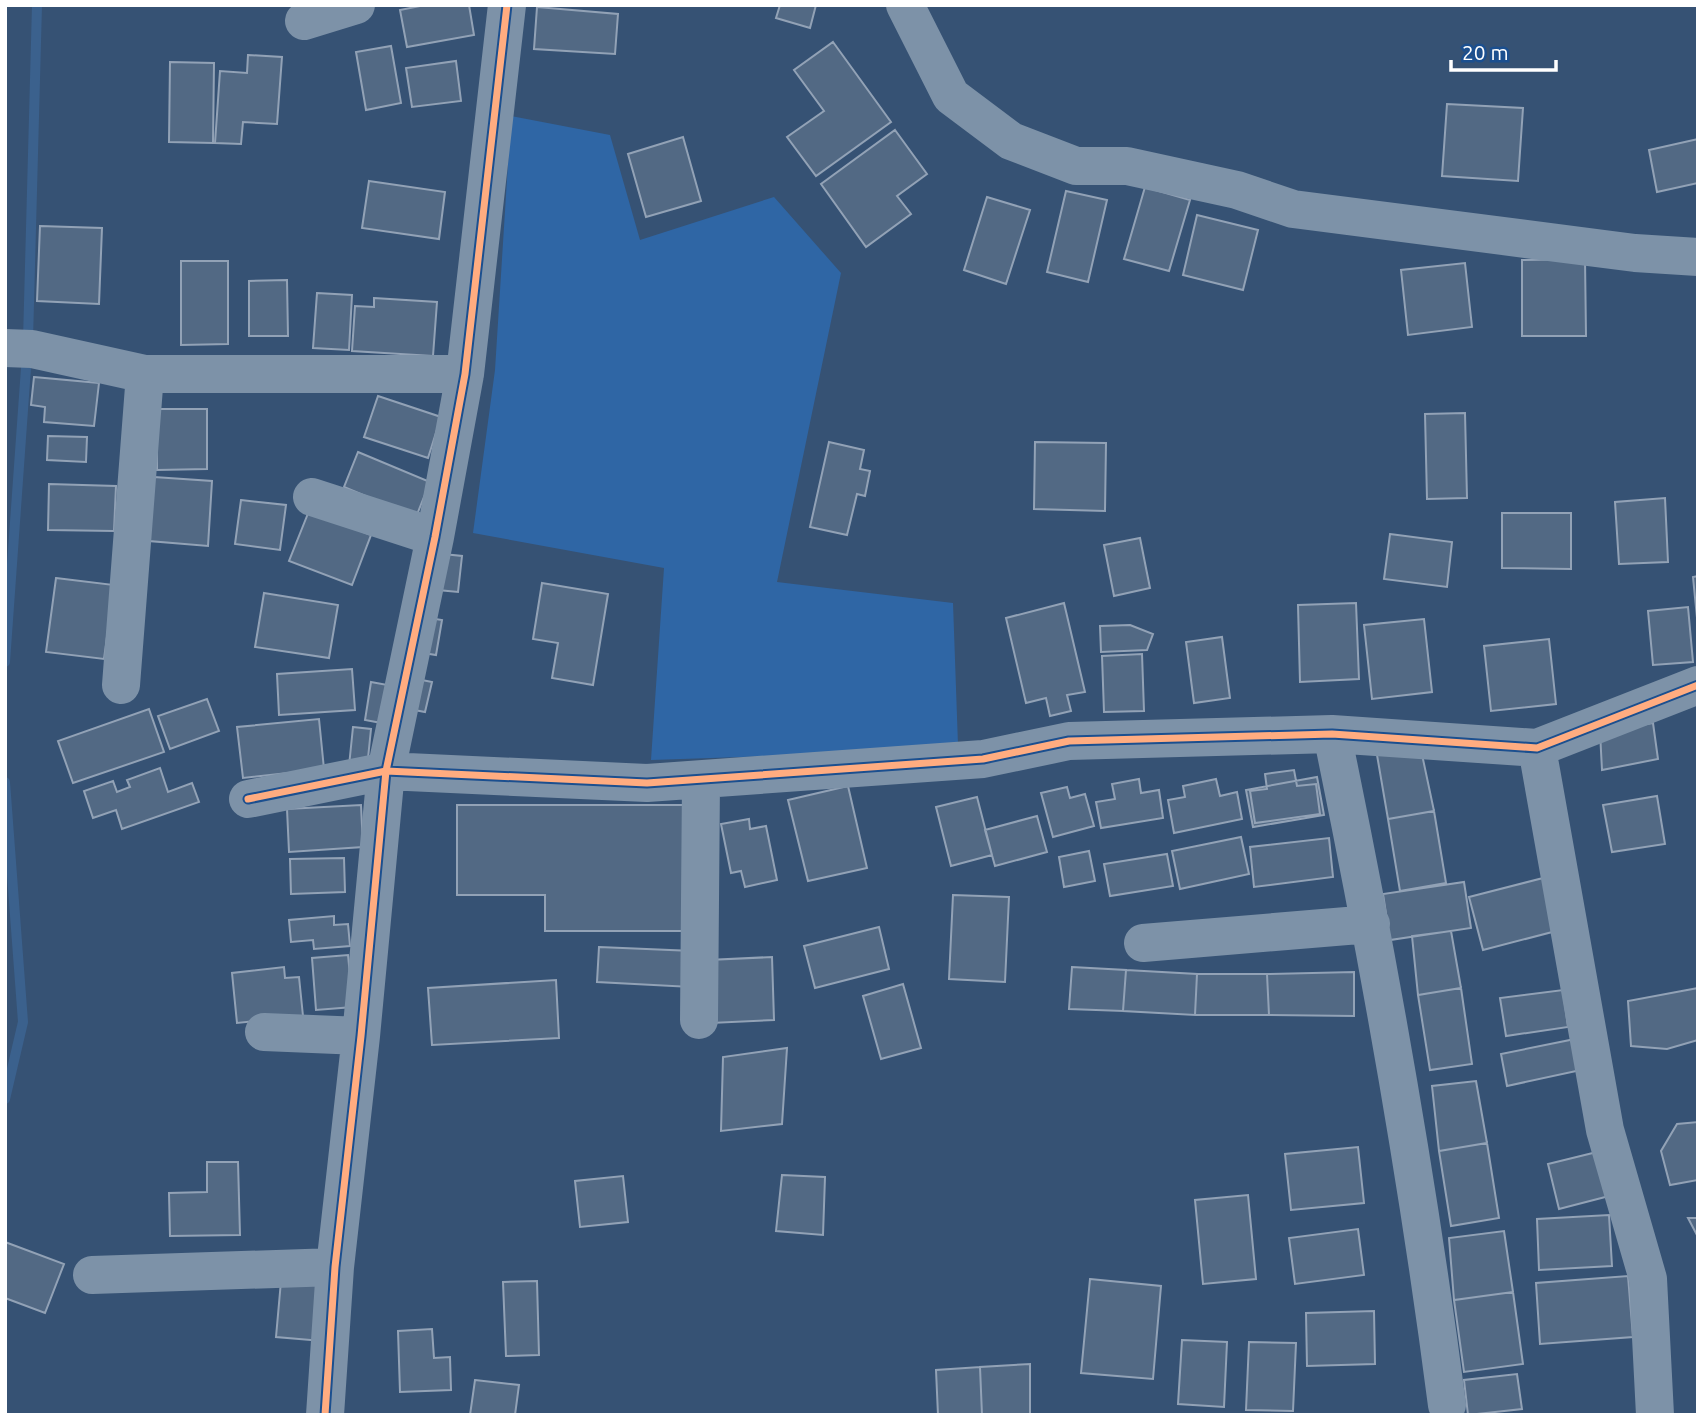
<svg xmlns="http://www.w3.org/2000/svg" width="1703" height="1420" viewBox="0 0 1703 1420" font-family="Ubuntu,sans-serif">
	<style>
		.green { fill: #2f66a5 }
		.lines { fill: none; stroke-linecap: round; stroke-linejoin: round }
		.stream { stroke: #3b618d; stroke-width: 10 }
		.building { fill: #526984; stroke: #92a2b6; stroke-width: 2 }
		.minor { stroke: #7d92a8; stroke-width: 38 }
		.cycleway-casing { stroke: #1b4f8f; stroke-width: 11 }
		.cycleway { stroke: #ffac80; stroke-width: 7 }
	</style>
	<rect width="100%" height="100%" fill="#365274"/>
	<path class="green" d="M 511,116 L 610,135 L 640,240 L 774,197 L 841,273 L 777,582 L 953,603 L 958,745 L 926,751 L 651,760 L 664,568 L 473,533 L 495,370 Z"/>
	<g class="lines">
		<path class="stream" d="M 5,662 L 28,340 L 37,5
			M 5,782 L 23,1022 L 5,1099"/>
	</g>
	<path class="building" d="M 425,5 L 469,5 L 474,35 L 407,47 L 400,10 Z
		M 780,5 L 816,5 L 810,28 L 776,18 Z
		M 537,7 L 618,14 L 615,54 L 534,49 Z
		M 833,42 L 891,122 L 816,176 L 787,137 L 824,111 L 794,70 Z
		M 391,46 L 401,103 L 366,110 L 356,52 Z
		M 248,55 L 282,57 L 277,124 L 243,122 L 241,144 L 215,143 L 220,71 L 247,73 Z
		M 456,61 L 461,101 L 412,107 L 406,68 Z
		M 170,62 L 214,63 L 213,143 L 169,142 Z
		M 1447,104 L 1523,108 L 1518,181 L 1442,176 Z
		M 895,130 L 927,174 L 897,196 L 911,214 L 866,247 L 821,184 Z
		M 683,137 L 701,201 L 646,217 L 628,154 Z
		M 1698,139 L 1698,183 L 1657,192 L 1649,150 Z
		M 369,181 L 445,192 L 439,239 L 362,228 Z
		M 1145,187 L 1190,200 L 1169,271 L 1124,259 Z
		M 1066,191 L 1107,200 L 1088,282 L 1047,272 Z
		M 987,197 L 1030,210 L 1006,284 L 964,270 Z
		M 1197,215 L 1258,230 L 1243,290 L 1183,275 Z
		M 40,226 L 102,228 L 99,304 L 37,301 Z
		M 1585,259 L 1586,336 L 1522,336 L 1522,260 Z
		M 181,261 L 228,261 L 228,344 L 181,345 Z
		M 1465,263 L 1472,327 L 1408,335 L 1401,270 Z
		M 287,280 L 288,336 L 249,336 L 249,281 Z
		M 317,293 L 352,295 L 349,350 L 313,348 Z
		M 374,298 L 437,302 L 433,356 L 352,351 L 355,306 L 374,307 Z
		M 34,377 L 99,383 L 94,426 L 44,422 L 45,407 L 31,405 Z
		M 378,396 L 441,417 L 428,458 L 364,437 Z
		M 157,409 L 207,409 L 207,469 L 157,470 Z
		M 1465,413 L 1467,498 L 1427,499 L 1425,414 Z
		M 48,436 L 87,437 L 86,462 L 47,460 Z
		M 829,442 L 864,450 L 860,469 L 870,471 L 865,496 L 857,494 L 847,535 L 810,527 Z
		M 1035,442 L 1106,443 L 1105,511 L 1034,509 Z
		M 358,452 L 430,482 L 416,517 L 344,487 Z
		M 154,477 L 212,481 L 208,546 L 149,541 Z
		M 49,484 L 116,486 L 114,531 L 48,530 Z
		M 1665,498 L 1668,562 L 1619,564 L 1615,502 Z
		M 241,500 L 286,505 L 280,550 L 235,544 Z
		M 309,511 L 371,535 L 352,585 L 289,561 Z
		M 1502,513 L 1571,513 L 1571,569 L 1502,568 Z
		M 1390,534 L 1452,542 L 1447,587 L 1384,579 Z
		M 1140,538 L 1150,588 L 1114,596 L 1104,545 Z
		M 443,554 L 462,556 L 458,592 L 438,590 Z
		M 1698,576 L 1698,628 L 1693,577 Z
		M 56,578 L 114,585 L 104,659 L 46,652 Z
		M 542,583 L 608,594 L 593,685 L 552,678 L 558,643 L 533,639 Z
		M 264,593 L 338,605 L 329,658 L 255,647 Z
		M 1064,603 L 1085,692 L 1067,695 L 1071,711 L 1050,716 L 1046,698 L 1026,703 L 1006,618 Z
		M 1356,603 L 1359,679 L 1300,682 L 1298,605 Z
		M 1688,607 L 1693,662 L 1653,665 L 1648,611 Z
		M 423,617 L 442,620 L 436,655 L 417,652 Z
		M 1424,619 L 1432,692 L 1372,699 L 1364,625 Z
		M 1130,625 L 1153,634 L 1147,650 L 1101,652 L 1100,626 Z
		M 1222,637 L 1230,698 L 1194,703 L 1186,642 Z
		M 1549,639 L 1556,704 L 1491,711 L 1484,646 Z
		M 1142,654 L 1144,711 L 1104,712 L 1102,656 Z
		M 352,669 L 355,710 L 279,715 L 277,674 Z
		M 417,679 L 432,682 L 425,712 L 409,709 Z
		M 371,682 L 393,686 L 387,724 L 365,720 Z
		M 207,699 L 219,731 L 170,749 L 158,716 Z
		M 149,709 L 164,752 L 73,783 L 58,741 Z
		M 319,719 L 324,769 L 243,778 L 237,727 Z
		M 1653,723 L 1658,759 L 1602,770 L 1600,732 Z
		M 353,727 L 371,729 L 367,768 L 349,766 Z
		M 1420,745 L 1434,811 L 1388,819 L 1377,755 Z
		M 160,768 L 168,792 L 192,783 L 199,802 L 122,829 L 116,810 L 93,818 L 84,791 L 113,781 L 117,792 L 130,787 L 127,780 Z
		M 1294,770 L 1297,786 L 1316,784 L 1320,814 L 1255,823 L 1250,791 L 1267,789 L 1265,774 Z
		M 1317,777 L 1324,815 L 1253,827 L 1246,790 Z
		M 1139,779 L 1141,793 L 1159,790 L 1163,818 L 1101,828 L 1096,802 L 1115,799 L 1112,784 Z
		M 1216,779 L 1220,796 L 1237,792 L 1242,819 L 1174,833 L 1168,800 L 1185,797 L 1183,786 Z
		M 848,786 L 867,868 L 808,881 L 788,800 Z
		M 1067,787 L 1070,798 L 1085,794 L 1094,826 L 1053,837 L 1041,793 Z
		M 1657,796 L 1665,844 L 1612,852 L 1603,805 Z
		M 977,797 L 992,855 L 951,866 L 936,807 Z
		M 361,805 L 363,847 L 289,852 L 287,809 Z
		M 457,805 L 687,805 L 686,931 L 545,931 L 545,895 L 457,895 Z
		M 1434,811 L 1446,883 L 1400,891 L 1388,819 Z
		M 1037,816 L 1047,852 L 995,866 L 985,830 Z
		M 749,819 L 750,829 L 766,826 L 777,880 L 745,887 L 741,871 L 731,873 L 721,824 Z
		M 1241,837 L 1249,874 L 1180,889 L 1172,851 Z
		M 1329,838 L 1333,877 L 1254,887 L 1250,847 Z
		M 1089,851 L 1095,881 L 1064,887 L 1059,857 Z
		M 1167,854 L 1173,886 L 1110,896 L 1104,864 Z
		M 344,858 L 345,892 L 291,894 L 290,859 Z
		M 1547,877 L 1560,930 L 1483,950 L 1469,897 Z
		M 1464,882 L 1471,928 L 1390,940 L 1383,894 Z
		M 953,895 L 1009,897 L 1005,982 L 949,979 Z
		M 334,916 L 334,925 L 348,924 L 350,946 L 314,949 L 313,940 L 291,942 L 289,920 Z
		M 879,927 L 889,969 L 815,988 L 804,946 Z
		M 1451,931 L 1461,988 L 1418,995 L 1412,936 Z
		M 599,947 L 693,951 L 691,987 L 597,982 Z
		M 348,955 L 353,1007 L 316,1010 L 312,958 Z
		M 772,957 L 774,1020 L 711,1023 L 708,960 Z
		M 284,967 L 285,978 L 299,977 L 303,1016 L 237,1023 L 232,973 Z
		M 1072,967 L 1126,970 L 1123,1011 L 1069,1009 Z
		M 1126,970 L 1197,974 L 1195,1015 L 1123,1011 Z
		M 1354,972 L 1354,1016 L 1269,1015 L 1267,974 Z
		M 1197,974 L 1267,974 L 1269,1015 L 1195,1015 Z
		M 556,980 L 559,1038 L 432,1045 L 428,988 Z
		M 903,984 L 921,1048 L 881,1059 L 863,996 Z
		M 1461,988 L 1472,1064 L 1430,1070 L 1418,995 Z
		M 1698,988 L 1698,1040 L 1667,1049 L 1631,1046 L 1628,1001 Z
		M 1563,990 L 1568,1027 L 1506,1036 L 1500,998 Z
		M 1575,1039 L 1581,1070 L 1507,1086 L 1501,1054 Z
		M 787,1048 L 782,1124 L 721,1131 L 723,1057 Z
		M 1476,1081 L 1487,1143 L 1439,1151 L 1432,1086 Z
		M 1698,1122 L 1698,1180 L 1670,1185 L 1661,1151 L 1677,1124 Z
		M 1487,1143 L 1499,1218 L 1451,1226 L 1439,1151 Z
		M 1358,1147 L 1364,1203 L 1291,1210 L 1285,1154 Z
		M 1601,1151 L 1613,1195 L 1559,1209 L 1548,1164 Z
		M 207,1162 L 238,1162 L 240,1235 L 170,1236 L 169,1193 L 207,1192 Z
		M 782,1175 L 825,1177 L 823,1235 L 776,1231 Z
		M 623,1176 L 628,1222 L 580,1227 L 575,1181 Z
		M 1248,1195 L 1256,1279 L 1203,1284 L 1195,1200 Z
		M 1609,1215 L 1612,1266 L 1539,1270 L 1537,1219 Z
		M 1688,1218 L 1698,1218 L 1698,1237 Z
		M 1358,1229 L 1364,1275 L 1295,1284 L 1289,1238 Z
		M 1504,1231 L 1513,1292 L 1454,1300 L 1449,1238 Z
		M 5,1242 L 64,1264 L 45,1313 L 5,1298 Z
		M 1628,1276 L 1633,1337 L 1540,1344 L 1536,1283 Z
		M 1090,1279 L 1161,1286 L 1153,1379 L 1081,1373 Z
		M 281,1281 L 328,1284 L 322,1341 L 276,1337 Z
		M 537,1281 L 539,1355 L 506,1356 L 503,1282 Z
		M 1513,1292 L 1523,1364 L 1464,1372 L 1454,1300 Z
		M 1374,1311 L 1375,1364 L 1307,1366 L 1306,1313 Z
		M 432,1329 L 434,1358 L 450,1357 L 451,1390 L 400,1392 L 398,1331 Z
		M 1182,1340 L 1227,1342 L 1224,1407 L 1178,1404 Z
		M 1249,1342 L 1296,1343 L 1293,1411 L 1246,1410 Z
		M 1030,1364 L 1030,1415 L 982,1415 L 980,1367 Z
		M 980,1367 L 982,1415 L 938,1415 L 936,1370 Z
		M 1517,1374 L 1522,1409 L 1468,1415 L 1464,1380 Z
		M 475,1380 L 519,1385 L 515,1415 L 470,1415 Z"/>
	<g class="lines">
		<path class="minor" d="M 905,5 L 951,96 L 1011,141 L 1076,166 L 1127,166 L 1237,190 L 1293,209 L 1635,253 L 1698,257
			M 304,21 L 356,5
			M 5,348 L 32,349 L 145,374 L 465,374
			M 312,497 L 435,537
			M 121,685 L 145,374
			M 1332,734 C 1378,956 1418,1180 1447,1405
			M 1537,748 L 1605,1130 L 1648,1279 L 1655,1415
			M 248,799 L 386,771 L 647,783 L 983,759 L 1069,741 L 1332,734 L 1537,748 L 1698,685
			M 1143,943 L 1371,924
			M 699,1020 L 701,781
			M 264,1032 L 361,1036
			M 92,1275 L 335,1267
			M 325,1415 L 335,1267 L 361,1036 L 386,771 L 435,537 L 465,374 L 507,5"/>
		<g class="cycleway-casing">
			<path id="cycleway" d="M 248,799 L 386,771 L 647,783 L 983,759 L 1069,741 L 1332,734 L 1537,748 L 1698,685
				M 325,1415 L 335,1267 L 361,1036 L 386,771 L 435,537 L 465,374 L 507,5"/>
		</g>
		<use href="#cycleway" class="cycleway"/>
	</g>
	<rect width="1703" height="1420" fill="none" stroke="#ffffff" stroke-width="14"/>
	<path d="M1451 60v10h105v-10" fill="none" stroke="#ffffff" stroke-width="3.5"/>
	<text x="1462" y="60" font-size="21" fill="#ffffff" stroke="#1b4f8f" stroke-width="5" paint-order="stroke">20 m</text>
</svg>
